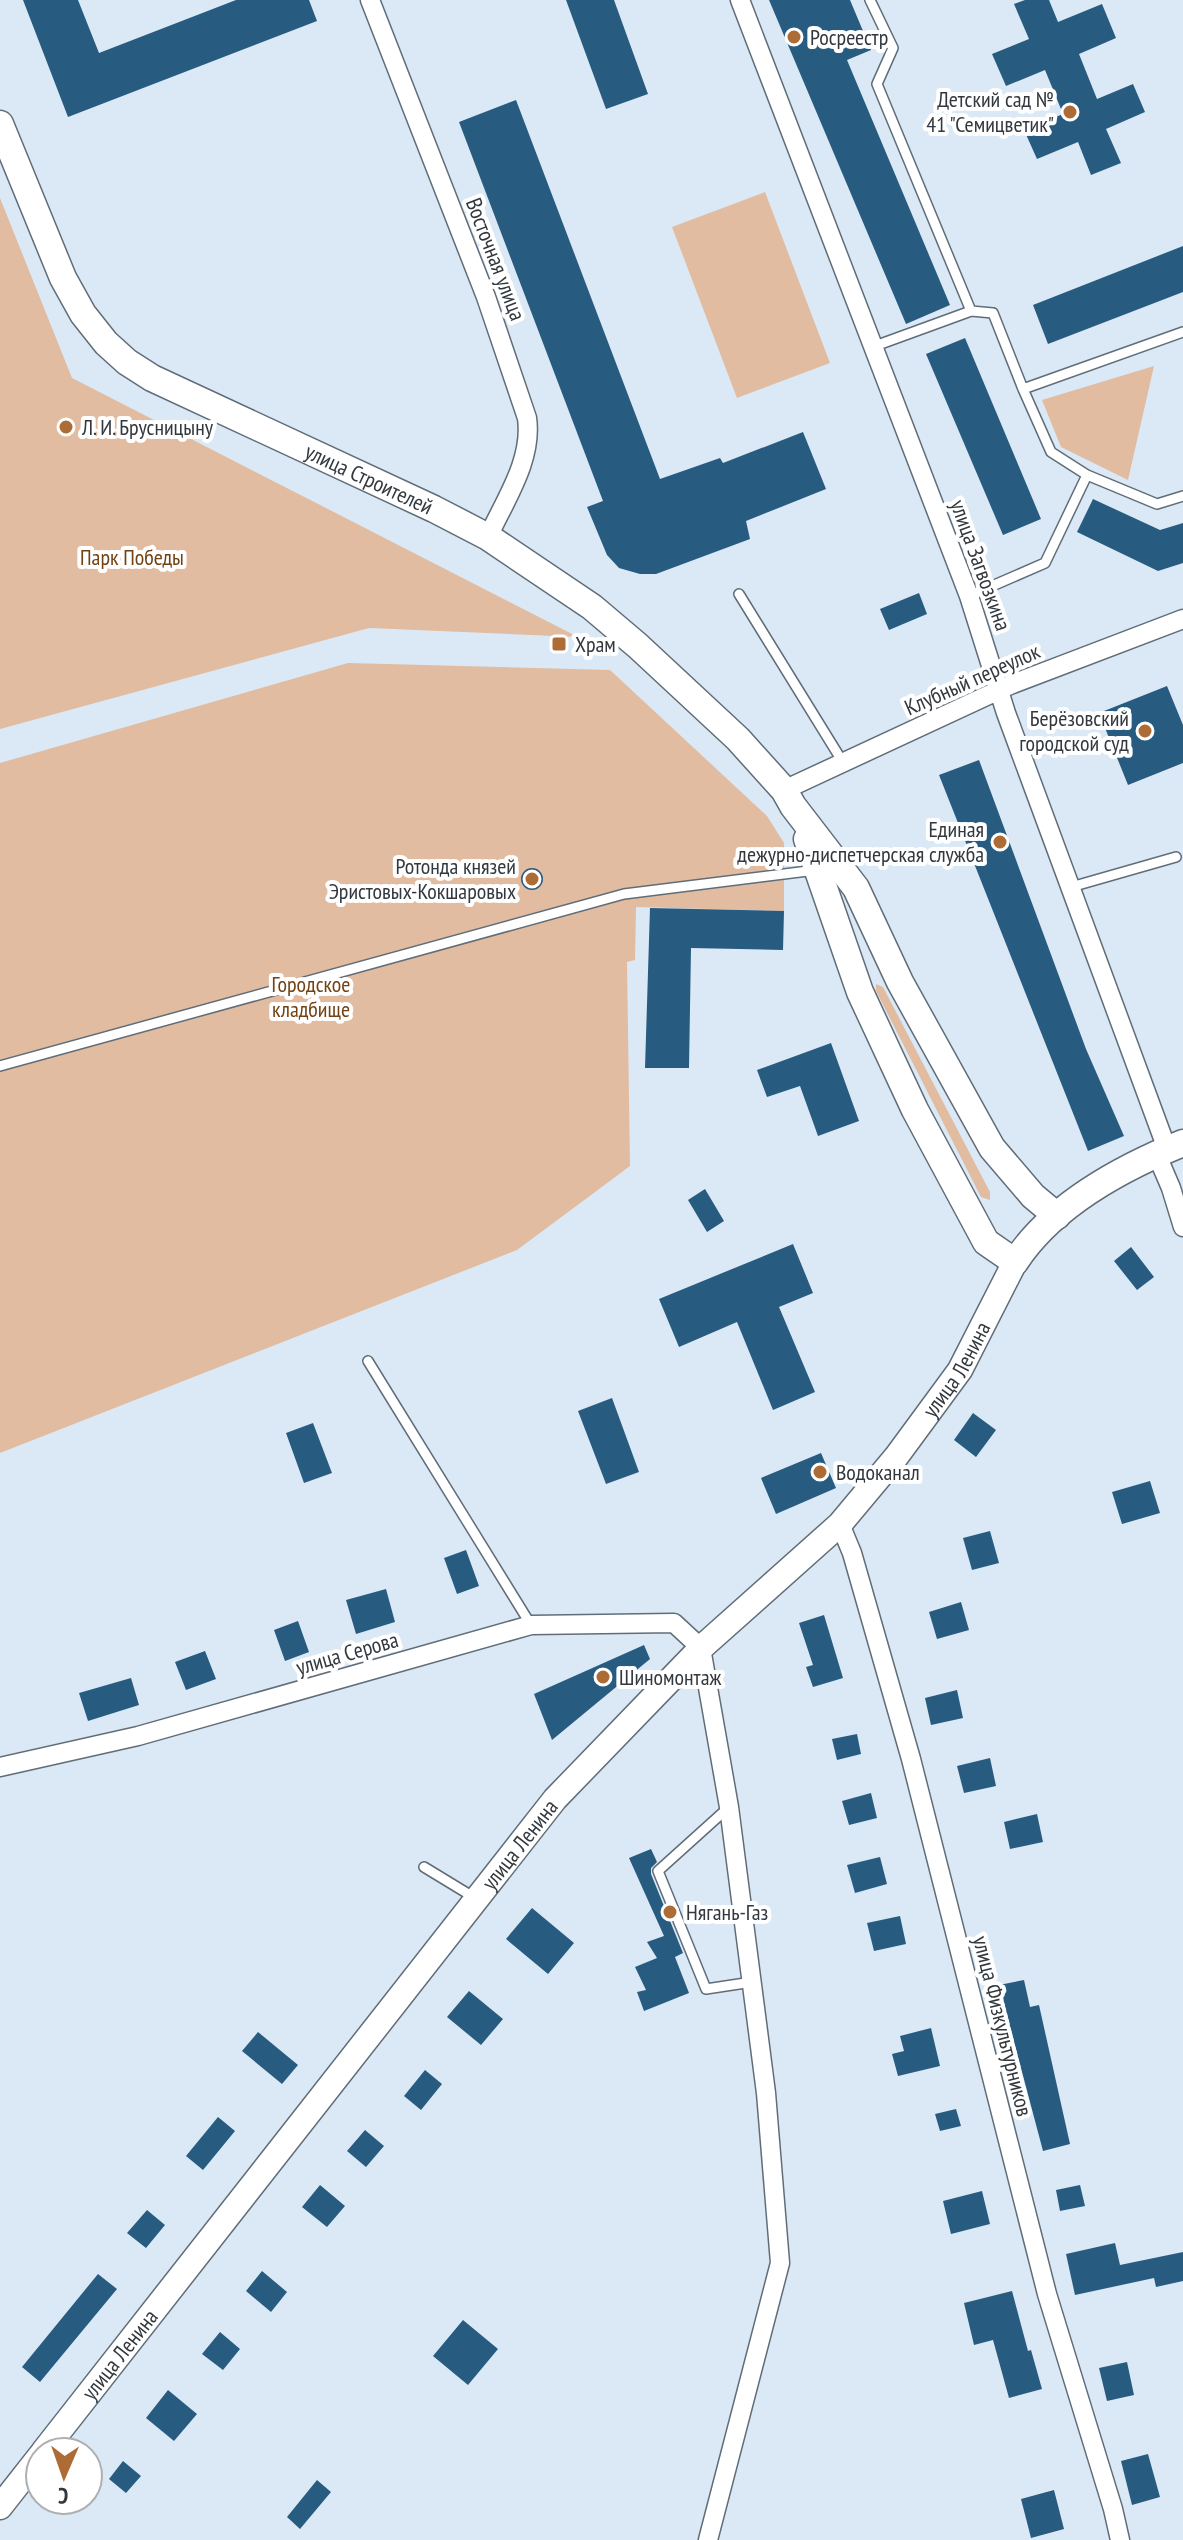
<svg xmlns="http://www.w3.org/2000/svg" width="1183" height="2540" viewBox="0 0 1183 2540" font-family="'PT Sans Narrow',sans-serif">
	<style>
		.green { fill: #e1bca0 }
		.building { fill: #285b80 }
		.lines { fill: none; stroke-linecap: round; stroke-linejoin: round }
		.service-casing { stroke: #606d78; stroke-width: 12 }
		.minor-casing { stroke: #606d78; stroke-width: 21 }
		.tertiary-casing { stroke: #606d78; stroke-width: 27 }
		.secondary-casing { stroke: #606d78; stroke-width: 29 }
		.service { stroke: #fff; stroke-width: 9 }
		.minor { stroke: #fff; stroke-width: 18 }
		.tertiary { stroke: #fff; stroke-width: 24 }
		.secondary { stroke: #fff; stroke-width: 26 }
		.poi-dot { fill: #ad6c35; stroke: #fff; stroke-width: 3 }
		.labels { text-anchor: middle; dominant-baseline: central; stroke-width: 8; stroke-linejoin: round; paint-order: stroke }
		.poi-label { font-size: 22px; fill: #32383d; stroke: #fff; text-anchor: start }
		.street-label { font-size: 22px; fill: #32383d; stroke: #fff }
		.park-label { font-size: 22px; fill: #724214; stroke: #fff }
	</style>
	<rect width="100%" height="100%" fill="#dae9f5"/>
	<path class="green" d="M 765,192 L 830,363 L 737,398 L 672,227 Z
		M 0,198 L 72,378 L 578,637 L 369,628 L 0,729 Z
		M 1154,366 L 1128,480 L 1061,447 L 1042,400 Z
		M 348,663 L 610,670 L 767,816 L 784,843 L 784,911 L 636,907 L 635,960 L 627,962 L 630,1166 L 517,1250 L 0,1453 L 0,763 Z
		M 876,984 L 883,987 L 990,1192 L 990,1200 L 981,1197 L 876,991 Z"/>
	<path class="building" d="M 23,0 L 78,0 L 99,53 L 236,0 L 309,0 L 317,21 L 68,117 Z
		M 566,0 L 614,0 L 648,94 L 606,109 Z
		M 769,0 L 850,0 L 871,50 L 847,60 L 950,305 L 906,324 Z
		M 1025,0 L 1049,0 L 1058,22 L 1102,4 L 1116,38 L 1079,54 L 1097,99 L 1133,84 L 1145,112 L 1106,129 L 1121,163 L 1091,175 L 1078,142 L 1037,159 L 1024,130 L 1063,114 L 1045,70 L 1006,86 L 992,54 L 1029,39 L 1014,4 Z
		M 516,100 L 660,479 L 720,458 L 723,463 L 803,432 L 826,489 L 746,521 L 750,539 L 656,574 L 640,574 L 619,568 L 607,555 L 587,507 L 603,501 L 459,122 Z
		M 1183,246 L 1183,292 L 1048,344 L 1033,305 Z
		M 965,338 L 1041,519 L 1003,535 L 926,354 Z
		M 1093,499 L 1160,530 L 1183,523 L 1183,563 L 1158,571 L 1077,532 Z
		M 919,593 L 927,614 L 889,630 L 880,609 Z
		M 1167,686 L 1183,725 L 1183,763 L 1128,785 L 1099,713 Z
		M 979,760 L 1086,1049 L 1124,1136 L 1088,1151 L 939,775 Z
		M521 879a11 11 0 1 1 22 0a11 11 0 1 1-22 0Z
		M 650,908 L 784,911 L 783,950 L 691,948 L 689,1068 L 645,1068 Z
		M 831,1043 L 859,1121 L 818,1136 L 800,1086 L 767,1097 L 757,1070 Z
		M 705,1189 L 724,1221 L 707,1232 L 688,1200 Z
		M 793,1244 L 813,1293 L 779,1307 L 815,1392 L 773,1410 L 737,1322 L 679,1347 L 659,1299 Z
		M 1131,1247 L 1154,1277 L 1137,1290 L 1114,1261 Z
		M 612,1398 L 639,1472 L 606,1484 L 578,1411 Z
		M 973,1413 L 996,1430 L 976,1457 L 954,1440 Z
		M 313,1423 L 332,1473 L 304,1483 L 286,1433 Z
		M 821,1453 L 836,1488 L 776,1514 L 761,1478 Z
		M 1150,1481 L 1160,1513 L 1122,1524 L 1112,1492 Z
		M 990,1531 L 999,1563 L 972,1570 L 963,1538 Z
		M 466,1550 L 479,1586 L 457,1594 L 444,1558 Z
		M 386,1589 L 395,1622 L 356,1634 L 346,1600 Z
		M 961,1602 L 969,1630 L 937,1639 L 929,1612 Z
		M 824,1615 L 843,1678 L 813,1687 L 806,1667 L 813,1665 L 799,1623 Z
		M 298,1621 L 309,1652 L 285,1661 L 274,1630 Z
		M 644,1645 L 650,1659 L 552,1740 L 534,1694 Z
		M 205,1651 L 216,1679 L 186,1690 L 175,1662 Z
		M 131,1678 L 139,1705 L 88,1721 L 79,1693 Z
		M 957,1690 L 963,1718 L 931,1725 L 925,1698 Z
		M 857,1734 L 861,1754 L 837,1760 L 832,1739 Z
		M 990,1758 L 996,1786 L 964,1793 L 957,1766 Z
		M 871,1793 L 877,1818 L 849,1825 L 842,1801 Z
		M 1037,1814 L 1043,1842 L 1010,1849 L 1004,1822 Z
		M 651,1849 L 657,1862 L 651,1868 L 651,1874 L 683,1953 L 675,1957 L 689,1993 L 644,2011 L 637,1992 L 646,1990 L 635,1967 L 657,1958 L 647,1942 L 664,1936 L 629,1858 Z
		M 880,1857 L 887,1884 L 855,1893 L 847,1865 Z
		M 532,1908 L 574,1943 L 548,1974 L 506,1939 Z
		M 900,1916 L 906,1944 L 874,1951 L 867,1923 Z
		M 1024,1980 L 1030,2007 L 1039,2005 L 1070,2144 L 1043,2151 L 999,1985 Z
		M 469,1991 L 503,2019 L 481,2045 L 447,2017 Z
		M 931,2028 L 940,2066 L 898,2076 L 892,2054 L 904,2051 L 900,2036 Z
		M 258,2032 L 298,2065 L 282,2084 L 242,2051 Z
		M 425,2070 L 442,2084 L 421,2110 L 404,2096 Z
		M 956,2109 L 961,2126 L 940,2131 L 935,2114 Z
		M 218,2117 L 235,2131 L 203,2170 L 186,2156 Z
		M 365,2130 L 384,2146 L 366,2167 L 347,2151 Z
		M 320,2185 L 345,2206 L 327,2227 L 302,2207 Z
		M 1080,2185 L 1085,2206 L 1060,2211 L 1056,2190 Z
		M 982,2191 L 990,2224 L 951,2234 L 943,2201 Z
		M 147,2210 L 165,2225 L 146,2248 L 127,2233 Z
		M 1115,2243 L 1120,2265 L 1183,2252 L 1183,2281 L 1156,2287 L 1154,2278 L 1075,2295 L 1066,2254 Z
		M 262,2271 L 287,2292 L 271,2312 L 246,2291 Z
		M 98,2274 L 117,2289 L 40,2382 L 22,2367 Z
		M 1012,2291 L 1028,2351 L 1031,2350 L 1042,2389 L 1009,2398 L 993,2340 L 974,2345 L 964,2303 Z
		M 463,2320 L 498,2349 L 468,2385 L 433,2356 Z
		M 220,2332 L 240,2349 L 223,2370 L 202,2354 Z
		M 1127,2362 L 1134,2395 L 1107,2401 L 1099,2368 Z
		M 168,2390 L 197,2414 L 174,2441 L 146,2418 Z
		M 1148,2454 L 1160,2497 L 1132,2505 L 1121,2461 Z
		M 123,2461 L 141,2476 L 126,2493 L 109,2479 Z
		M 317,2480 L 331,2492 L 300,2529 L 287,2517 Z
		M 1054,2490 L 1064,2529 L 1031,2538 L 1021,2499 Z"/>
	<g class="lines">
		<g class="service-casing">
			<path id="service" d="M 870,0 L 893,48 L 877,84 L 971,311
				M 1183,332 L 1023,389 L 1051,452 L 1087,475 L 1157,504 L 1183,496
				M 875,346 L 971,311 L 993,313 L 1023,389
				M 739,594 L 844,764
				M 969,596 L 1045,563 L 1087,475
				M 1071,887 L 1176,857
				M 0,1066 L 624,894 L 816,870
				M 368,1361 L 531,1625
				M 729,1807 L 658,1871 L 706,1989 L 752,1982
				M 424,1867 L 475,1898"/>
		</g>
		<g class="minor-casing">
			<path id="minor" d="M 370,0 L 486,297 L 527,418 C 533,460 505,500 488,537
				M 740,0 L 969,596 L 1006,713 L 1167,1149
				M 784,790 L 1010,685 L 1183,619
				M 1156,1153 L 1171,1188 L 1183,1227
				M 840,1524 L 852,1553 L 911,1759 L 1047,2294 L 1113,2509 L 1120,2540
				M 0,1767 L 138,1736 L 531,1625 L 674,1623 L 701,1648 L 729,1807 L 766,2093 L 780,2263 L 708,2540"/>
		</g>
		<g class="tertiary-casing">
			<g id="tertiary">
				<path id="s1" d="M 43,2452 L 555,1799 L 701,1648 L 840,1524 L 896,1457 L 960,1370 L 1015,1262"/>
				<path d="M 0,2507 L 40,2456"/>
			</g>
		</g>
		<g class="secondary-casing">
			<g id="secondary">
				<path id="s2" d="M 0,124 L 63,278 L 83,314 L 106,343 L 127,362 L 152,378 L 434,509 L 488,537 L 592,607 L 638,646 L 738,739 L 784,790 L 793,806 L 856,888 L 900,982 L 992,1148 L 1033,1196 L 1057,1216"/>
				<path d="M 807,839 L 860,992 L 915,1110 L 986,1242 L 1015,1262 C 1052,1205 1121,1168 1183,1143"/>
			</g>
		</g>
		<use href="#service" class="service"/>
		<use href="#minor" class="minor"/>
		<use href="#tertiary" class="tertiary"/>
		<use href="#secondary" class="secondary"/>
	</g>
	<g class="poi-dot">
		<circle cx="794" cy="37" r="8"/>
		<circle cx="1070" cy="112" r="8"/>
		<circle cx="66" cy="427" r="8"/>
		<rect x="551" y="636" width="16" height="16" rx="4"/>
		<circle cx="1145" cy="731" r="8"/>
		<circle cx="1000" cy="842" r="8"/>
		<circle cx="532" cy="879" r="8"/>
		<circle cx="820" cy="1472" r="8"/>
		<circle cx="603" cy="1677" r="8"/>
		<circle cx="670" cy="1912" r="8"/>
	</g>
	<g class="labels">
		<g class="poi-label">
			<text x="810" y="37">Росреестр</text>
			<text x="1054" y="99" text-anchor="end">Детский сад №<tspan x="1054" dy="25">41 "Семицветик"</tspan></text>
			<text x="82" y="427">Л. И. Брусницыну</text>
			<text x="575" y="644">Храм</text>
			<text x="1129" y="718" text-anchor="end">Берёзовский<tspan x="1129" dy="25">городской суд</tspan></text>
			<text x="984" y="829" text-anchor="end">Единая<tspan x="984" dy="25">дежурно-диспетчерская служба</tspan></text>
			<text x="516" y="866" text-anchor="end">Ротонда князей<tspan x="516" dy="25">Эристовых-Кокшаровых</tspan></text>
			<text x="836" y="1472">Водоканал</text>
			<text x="619" y="1677">Шиномонтаж</text>
			<text x="686" y="1912">Нягань-Газ</text>
		</g>
		<g class="street-label">
			<text transform="translate(496 259) rotate(69)">Восточная улица</text>
			<text stroke="none"><textPath href="#s2" startOffset="542">улица Строителей</textPath></text>
			<text transform="translate(981 565) rotate(70)">улица Загвозкина</text>
			<text transform="translate(972 679) rotate(-24)">Клубный переулок</text>
			<text stroke="none"><textPath href="#s1" startOffset="1420">улица Ленина</textPath></text>
			<text transform="translate(347 1653) rotate(-16)">улица Серова</text>
			<text stroke="none"><textPath href="#s1" startOffset="772">улица Ленина</textPath></text>
			<text transform="translate(1003 2026) rotate(76)">улица Физкультурников</text>
			<text stroke="none"><textPath href="#s1" startOffset="124">улица Ленина</textPath></text>
		</g>
		<g class="park-label">
			<text x="132" y="557">Парк Победы</text>
			<text x="311" y="984">Городское<tspan x="311" dy="25">кладбище</tspan></text>
		</g>
	</g>
	<g transform="translate(64 2476) rotate(182)"><circle r="38" fill="#ffffff" stroke="#adafb1" stroke-width="2"/>
	<path d="M0-6L14 30L0 20L-14 30Z" fill="#ad6c35"/>
	<text y="-12" font-size="22" font-weight="bold" text-anchor="middle" fill="#32383d">С</text>
	</g>
</svg>
